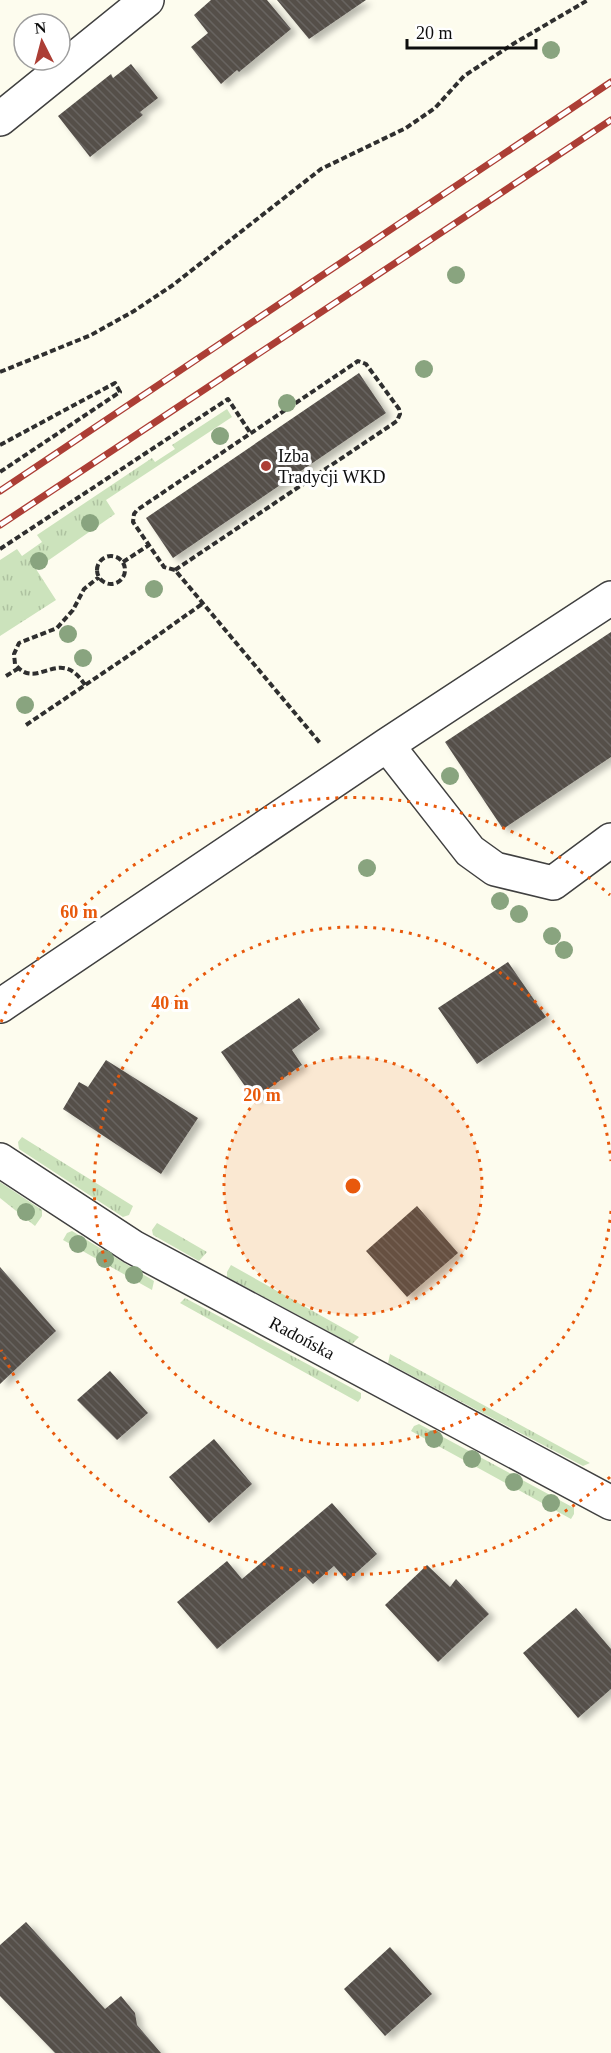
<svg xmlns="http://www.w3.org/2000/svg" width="611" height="2053" viewBox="0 0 611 2053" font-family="'Times New Roman',serif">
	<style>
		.grass { fill: url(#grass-tufts) }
		.building { fill: url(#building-back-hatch); filter: url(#shadow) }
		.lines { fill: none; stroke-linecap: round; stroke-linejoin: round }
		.minor-casing { stroke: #404040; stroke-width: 36 }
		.path { stroke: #2f2f2f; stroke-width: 4; stroke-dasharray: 6 3; stroke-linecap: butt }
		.minor { stroke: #fff; stroke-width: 33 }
		.rail-casing { stroke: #ac3e35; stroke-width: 7 }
		.rail { stroke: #fff; stroke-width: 4.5; stroke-dasharray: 14; stroke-linecap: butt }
		.tree { fill: #89a47f }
		.ring { fill: none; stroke: #e8590c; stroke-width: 3; stroke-dasharray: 3 6 }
		.poi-dot { fill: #ac3e35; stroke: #fff; stroke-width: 2 }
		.labels { text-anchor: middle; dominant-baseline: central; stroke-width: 6; stroke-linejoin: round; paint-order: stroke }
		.poi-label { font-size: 18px; fill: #0d0d0d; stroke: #fff; text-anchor: start }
		.street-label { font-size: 18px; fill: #0d0d0d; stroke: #fff }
		.centre { fill: #e8590c; stroke: #fff; stroke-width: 3 }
		.ring-label { font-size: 18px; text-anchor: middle; font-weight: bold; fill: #e8590c; stroke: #fff; stroke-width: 6; stroke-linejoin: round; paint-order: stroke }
	</style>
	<defs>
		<pattern id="grass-tufts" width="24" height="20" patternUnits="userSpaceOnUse" patternTransform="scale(1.5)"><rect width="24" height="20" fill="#cce3bc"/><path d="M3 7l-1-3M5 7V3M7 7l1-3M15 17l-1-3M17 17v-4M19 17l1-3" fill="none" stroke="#aec2a0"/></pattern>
		<pattern id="building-back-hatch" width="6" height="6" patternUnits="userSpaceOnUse" patternTransform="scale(1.5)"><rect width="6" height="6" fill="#544f4a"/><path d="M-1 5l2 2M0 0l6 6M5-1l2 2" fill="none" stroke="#686460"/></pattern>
		<filter id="shadow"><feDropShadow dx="6" dy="4" stdDeviation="3" flood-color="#0004"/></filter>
	</defs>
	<rect width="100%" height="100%" fill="#fdfcee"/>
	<path class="grass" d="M 227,409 L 232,417 L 106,500 L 115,514 L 36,569 L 56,600 L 0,636 L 0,560 L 17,549 L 22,556 L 42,542 L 37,535 L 152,458 L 155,462 L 175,449 L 172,445 Z
		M 22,1137 L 133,1206 L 129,1215 L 123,1217 L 19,1149 L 18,1142 Z
		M 0,1182 L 42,1210 L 42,1216 L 35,1226 L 0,1198 Z
		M 157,1223 L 207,1252 L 199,1261 L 153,1235 L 152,1230 Z
		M 72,1231 L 154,1281 L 152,1290 L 63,1240 L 67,1233 Z
		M 231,1265 L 359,1337 L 352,1344 L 227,1277 L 227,1272 Z
		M 185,1298 L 361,1393 L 361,1398 L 358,1402 L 180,1303 Z
		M 390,1354 L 590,1463 L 583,1466 L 388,1363 Z
		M 419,1424 L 574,1508 L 574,1514 L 571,1519 L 411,1431 L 414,1426 Z"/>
	<path class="building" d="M 211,0 L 267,0 L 291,29 L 239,72 L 237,70 L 221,84 L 191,47 L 208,33 L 194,15 Z
		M 277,0 L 366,0 L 309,39 Z
		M 131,64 L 158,98 L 140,112 L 143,115 L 90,157 L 58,116 L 111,74 L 113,78 Z
		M 359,373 L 386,413 L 173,558 L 146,518 Z
		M 611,632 L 611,757 L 503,829 L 445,742 Z
		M 508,962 L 546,1017 L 477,1064 L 438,1008 Z
		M 299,998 L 320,1029 L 292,1050 L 302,1065 L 254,1099 L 221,1052 Z
		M 106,1060 L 198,1118 L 161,1174 L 63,1109 L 79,1082 L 88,1087 Z
		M 417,1206 L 458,1253 L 407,1297 L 366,1251 Z
		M 0,1267 L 56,1331 L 0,1384 Z
		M 110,1371 L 148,1413 L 117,1440 L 77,1400 Z
		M 214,1439 L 252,1484 L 209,1523 L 169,1477 Z
		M 332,1503 L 377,1554 L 347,1581 L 334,1566 L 313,1584 L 305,1576 L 217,1649 L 177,1602 L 227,1561 L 242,1579 Z
		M 427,1565 L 450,1587 L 456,1579 L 489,1614 L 438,1662 L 385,1605 Z
		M 576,1608 L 611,1649 L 611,1689 L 578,1718 L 523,1653 Z
		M 26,1922 L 105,2009 L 121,1996 L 135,2013 L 137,2025 L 161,2053 L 55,2053 L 0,1996 L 0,1945 Z
		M 390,1947 L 432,1994 L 385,2036 L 344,1989 Z"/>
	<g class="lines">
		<g class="minor-casing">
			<path id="minor" d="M 0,119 L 147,0
				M 387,745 L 470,851 L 495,869 L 553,883 L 611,840
				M 0,1006 L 387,745 L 611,598
				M 0,1160 L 133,1247 L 611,1503"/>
		</g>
		<path class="path" d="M 0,372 L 91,335 L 134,311 L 173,285 L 321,169 L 406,128 L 435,108 L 464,76 L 513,44 L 588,0
			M 0,445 L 115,383 L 120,392 L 0,472
			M 0,549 L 228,399 L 251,434
			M97 570a14 14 0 1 1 28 0a14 14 0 1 1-28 0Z
			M 123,562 L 149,545
			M 175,570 L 397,421 L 400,414 L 399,409 L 366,364 L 358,361 L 137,510 L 134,514 L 133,522 L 164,567 L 175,570 L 320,743
			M 6,676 L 19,668
			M 85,685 C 59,644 37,693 15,664 L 14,654 L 19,643 L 57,628 L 73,610 L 84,589 L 99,577
			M 26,725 L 137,650 L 202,604"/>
		<use href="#minor" class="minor"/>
		<g class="rail-casing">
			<path id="rail" d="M 0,491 L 611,82
				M 0,525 L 611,120"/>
		</g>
		<use href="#rail" class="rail"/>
	</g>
	<g class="tree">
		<circle cx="551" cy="50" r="9"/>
		<circle cx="456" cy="275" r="9"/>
		<circle cx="424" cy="369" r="9"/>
		<circle cx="287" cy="403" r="9"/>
		<circle cx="220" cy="436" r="9"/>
		<circle cx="90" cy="523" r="9"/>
		<circle cx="39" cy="561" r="9"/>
		<circle cx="154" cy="589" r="9"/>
		<circle cx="68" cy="634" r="9"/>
		<circle cx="83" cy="658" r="9"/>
		<circle cx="25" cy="705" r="9"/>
		<circle cx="450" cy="776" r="9"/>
		<circle cx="367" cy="868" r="9"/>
		<circle cx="500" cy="901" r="9"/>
		<circle cx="519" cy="914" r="9"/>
		<circle cx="552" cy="936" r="9"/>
		<circle cx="564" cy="950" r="9"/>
		<circle cx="26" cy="1212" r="9"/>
		<circle cx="78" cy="1244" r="9"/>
		<circle cx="105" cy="1259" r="9"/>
		<circle cx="134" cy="1275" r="9"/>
		<circle cx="434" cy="1439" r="9"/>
		<circle cx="472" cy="1459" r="9"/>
		<circle cx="514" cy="1482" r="9"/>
		<circle cx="551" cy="1503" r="9"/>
	</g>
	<circle cx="353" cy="1186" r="129" fill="#e8590c" fill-opacity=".12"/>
	<g class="ring">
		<circle cx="353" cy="1186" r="129"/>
		<path d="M611 1211A259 259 0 1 1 611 1161"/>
		<path d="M610 1477A388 388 0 0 1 1 1350M1 1022A388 388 0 0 1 610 895"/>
	</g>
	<circle class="poi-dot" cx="266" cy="466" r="6"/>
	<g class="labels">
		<g class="poi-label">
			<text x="278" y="456">Izba<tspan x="278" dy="21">Tradycji WKD</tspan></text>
		</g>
		<g class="street-label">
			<text transform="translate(302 1338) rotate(28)">Radońska</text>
		</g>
	</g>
	<circle cx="353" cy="1186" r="9" class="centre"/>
	<g class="ring-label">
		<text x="79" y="918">60 m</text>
		<text x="170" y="1009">40 m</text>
		<text x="262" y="1101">20 m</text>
	</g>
	<g transform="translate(42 42) rotate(354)"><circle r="28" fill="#ffffff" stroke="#9e9e9e" stroke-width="1.5"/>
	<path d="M0-4.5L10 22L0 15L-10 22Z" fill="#ac3e35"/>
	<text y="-9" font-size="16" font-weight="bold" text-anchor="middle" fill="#0d0d0d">N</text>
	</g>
	<path d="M407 39v9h129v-9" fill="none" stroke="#0d0d0d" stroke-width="3"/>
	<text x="416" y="39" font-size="18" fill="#0d0d0d" stroke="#ffffff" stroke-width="4.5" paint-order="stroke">20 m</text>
</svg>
